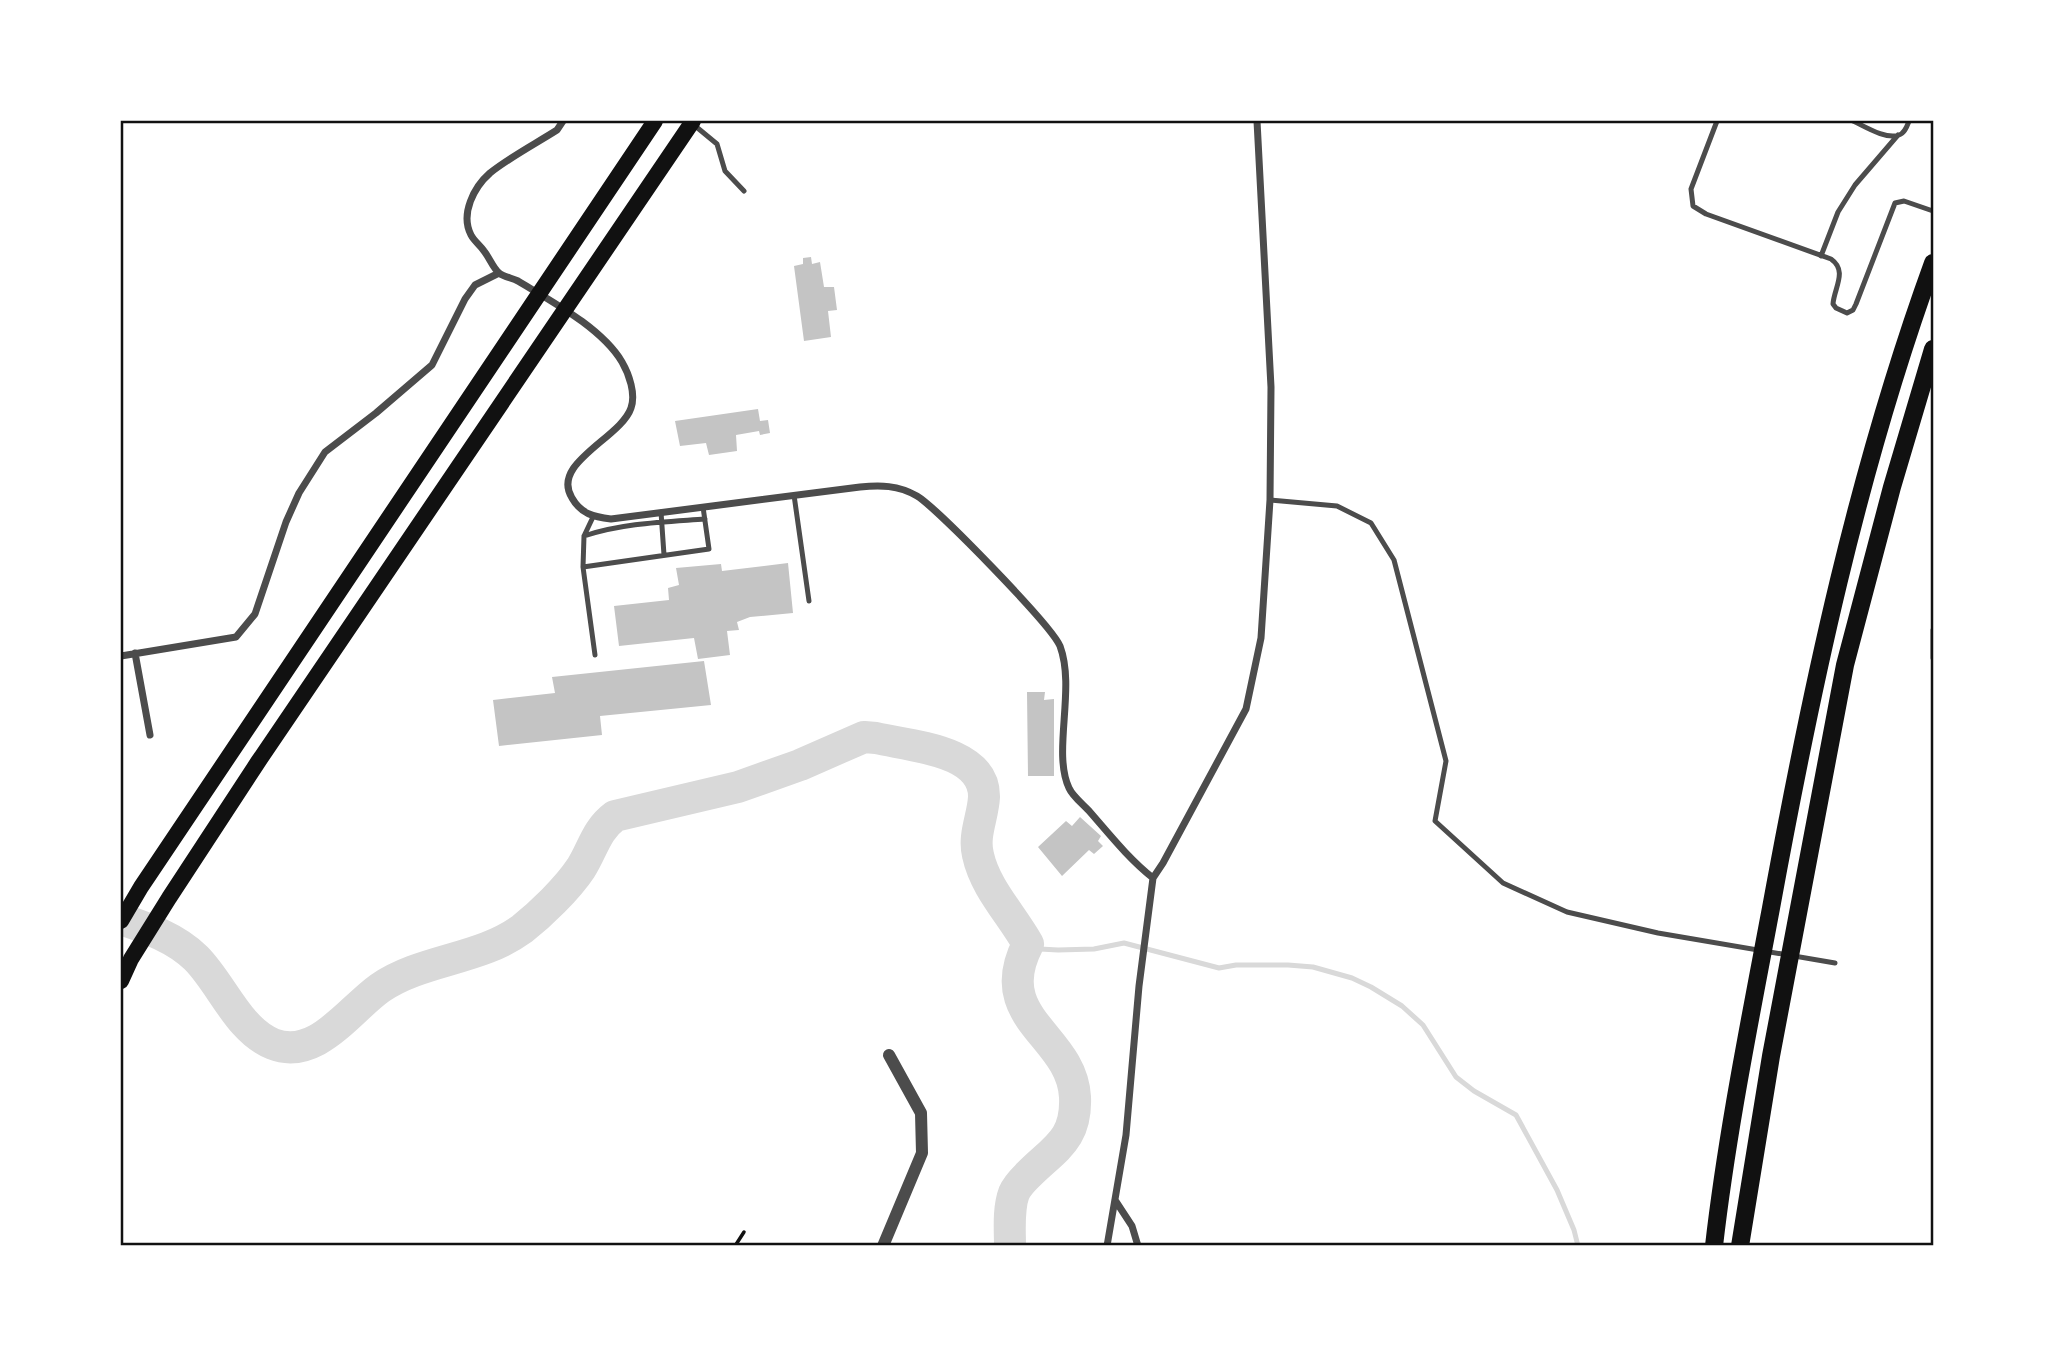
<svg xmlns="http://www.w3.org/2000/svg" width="2054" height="1367" viewBox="0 0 2054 1367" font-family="Overpass,sans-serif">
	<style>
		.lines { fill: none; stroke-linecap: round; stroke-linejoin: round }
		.stream { stroke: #d9d9d9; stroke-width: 5 }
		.river { stroke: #d9d9d9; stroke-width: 32 }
		.building { fill: #c4c4c4 }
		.path { stroke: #111; stroke-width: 3.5 }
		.service { stroke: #4c4c4c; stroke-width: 5 }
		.minor { stroke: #4c4c4c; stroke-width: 7 }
		.tertiary { stroke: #4c4c4c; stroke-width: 12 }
		.trunk { stroke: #111; stroke-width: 16 }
		.motorway { stroke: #111; stroke-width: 18 }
		.neatline { fill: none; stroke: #111; stroke-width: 2.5 }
	</style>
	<rect width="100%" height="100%" fill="#fff"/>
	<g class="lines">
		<path class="stream" d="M 1028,944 L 1040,949 L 1058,950 L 1094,949 L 1124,943 L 1219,968 L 1236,965 L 1288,965 L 1313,967 L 1352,978 L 1371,987 L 1402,1006 L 1423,1025 L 1456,1077 L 1474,1091 L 1516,1115 L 1557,1190 L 1574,1230 L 1578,1246"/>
		<path class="river" d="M 121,919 C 147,928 176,938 196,958 C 222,984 238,1030 273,1044 C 316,1061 349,1010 380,988 C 422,959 480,960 522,929 C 541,914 567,889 581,868 C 593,849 596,830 615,816 L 738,787 L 800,765 L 864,737 L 876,738 C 910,746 985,750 984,797 C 983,817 973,835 978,855 C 985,888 1012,915 1028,944 C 989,1019 1072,1035 1075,1097 C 1077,1141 1053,1149 1027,1176 C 1022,1181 1017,1186 1014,1193 C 1008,1209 1010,1230 1010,1246"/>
	</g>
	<path class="building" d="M 811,257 L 812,264 L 820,262 L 824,287 L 834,287 L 837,310 L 828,311 L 831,337 L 804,341 L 794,266 L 803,264 L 803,258 Z
		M 758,409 L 760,421 L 768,420 L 770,433 L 760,435 L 759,431 L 736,435 L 737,451 L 709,455 L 706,443 L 680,446 L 675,421 Z
		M 788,563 L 793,613 L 750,617 L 737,622 L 739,630 L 727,631 L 730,655 L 698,659 L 694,638 L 619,646 L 614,606 L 669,600 L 668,588 L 679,585 L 676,568 L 721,564 L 722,571 Z
		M 704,661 L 711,705 L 600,716 L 602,735 L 499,746 L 493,700 L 555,693 L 552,677 Z
		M 1027,692 L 1045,692 L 1044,700 L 1054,699 L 1054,776 L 1028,776 Z
		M 1080,817 L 1101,836 L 1098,841 L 1103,846 L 1094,854 L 1089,850 L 1062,876 L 1038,847 L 1066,821 L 1072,826 Z"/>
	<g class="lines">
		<path class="path" d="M 735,1246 L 744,1232"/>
		<path class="service" d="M 1717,121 L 1691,189 L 1693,206 L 1706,214 L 1831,259 C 1848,271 1834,288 1833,304 L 1836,308 L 1847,313 L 1853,310 L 1856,304 L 1895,203 L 1904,201 L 1933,211
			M 1853,121 C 1864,126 1886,140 1899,135 C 1905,133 1907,126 1909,121
			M 694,125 L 717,144 L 725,171 L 744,191
			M 1821,256 L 1838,212 L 1855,185 L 1898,135
			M 794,495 L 809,601
			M 1270,500 L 1337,506 L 1371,523 L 1394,560 L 1446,761 L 1435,821 L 1503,883 L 1567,912 L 1658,933 L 1835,963
			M 661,512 L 664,555
			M 593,517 L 584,536 L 583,567 L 595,655
			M 584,536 C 623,523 664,522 705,519
			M 583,567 L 709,549 L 703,507
			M 1933,630 L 1933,658"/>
		<path class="minor" d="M 563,121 L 557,130 C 535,144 510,157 490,173 C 474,187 460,214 471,235 C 474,241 480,245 484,251 C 489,257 493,268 499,273 C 504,277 512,278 518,281 C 551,301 602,328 622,362 C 629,374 636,394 631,408 C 621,438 550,463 572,498 C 581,514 594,517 611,519 L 860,487 C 880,485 898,485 917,496 C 937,508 1052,626 1060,646 C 1076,689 1052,752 1069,788 C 1073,797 1084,805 1090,812 C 1110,835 1129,859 1153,878
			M 135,653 L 150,735
			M 121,656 L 236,637 L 255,614 L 286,522 L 299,493 L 325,452 L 376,413 L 432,365 L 465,299 L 475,285 L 499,273
			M 1115,1200 L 1132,1226 L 1138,1246
			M 1107,1246 L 1126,1135 L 1139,986 L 1153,878 L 1163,863 L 1246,709 L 1261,638 L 1270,500 L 1271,387 L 1257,121"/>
		<path class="tertiary" d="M 883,1246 L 922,1153 L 921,1113 L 889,1055"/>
		<path class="trunk" d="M 121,921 L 141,887 L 655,121
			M 121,981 L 131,959 L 169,898 L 258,762 L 693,121"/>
		<path class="motorway" d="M 1714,1246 C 1727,1133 1750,1020 1771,908 C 1811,690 1857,472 1933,263
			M 1740,1246 L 1771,1056 L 1845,665 L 1892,487 L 1933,349"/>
	</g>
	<rect width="2054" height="1367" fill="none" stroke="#ffffff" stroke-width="245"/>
	<rect x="122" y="122" width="1810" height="1122" class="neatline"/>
</svg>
